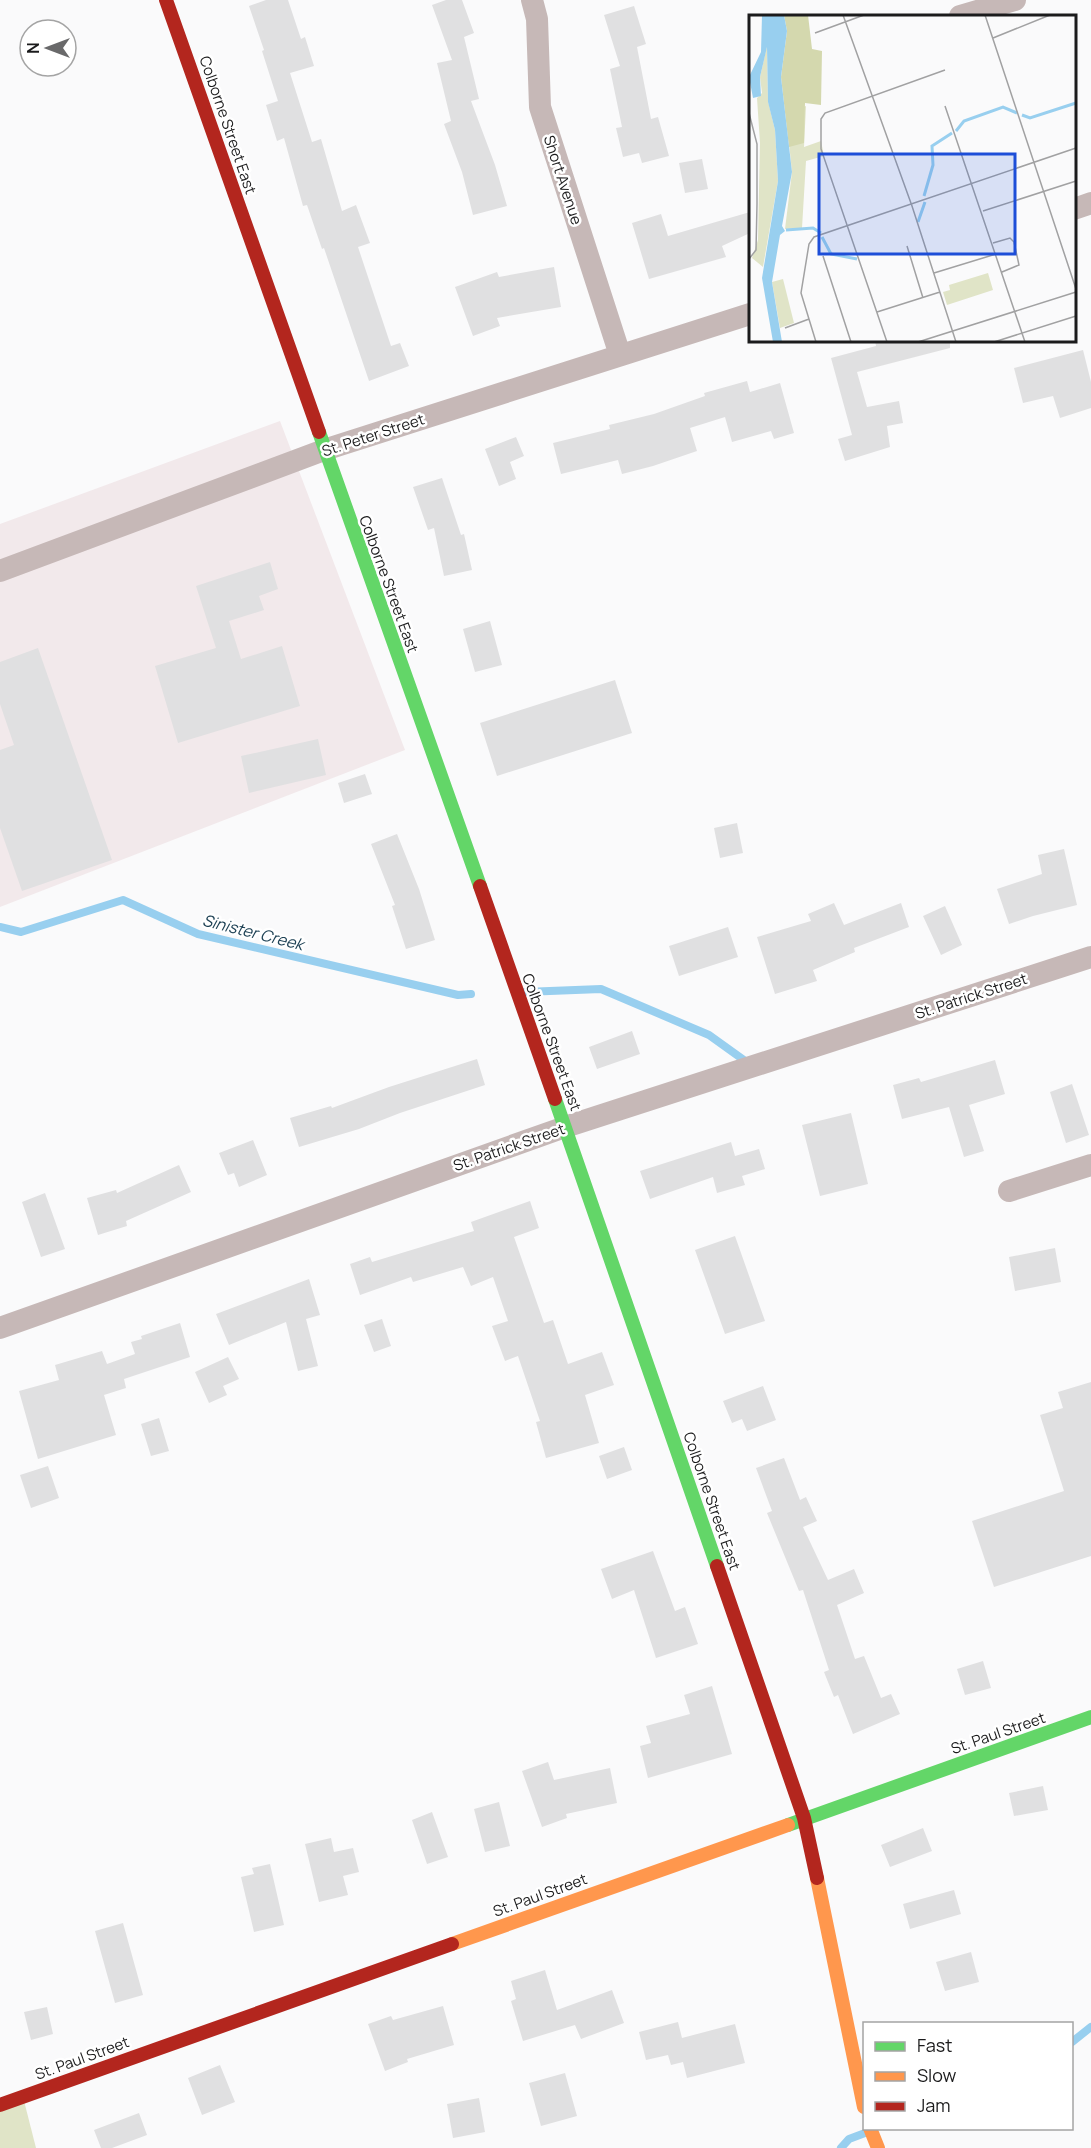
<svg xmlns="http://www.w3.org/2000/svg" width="1091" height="2148" viewBox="0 0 1091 2148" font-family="Manrope,sans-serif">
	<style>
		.industrial { fill: #f2e9eb }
		.green { fill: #e0e4c7 }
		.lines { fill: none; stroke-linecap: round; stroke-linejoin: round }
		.stream { stroke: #98cfef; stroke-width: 8 }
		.building { fill: #e0e0e1 }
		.street { stroke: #c6b8b7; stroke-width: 22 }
		.fast { stroke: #63d668; stroke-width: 14 }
		.slow { stroke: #ff974d; stroke-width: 14 }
		.jam { stroke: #b3261e; stroke-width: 14 }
		.labels { text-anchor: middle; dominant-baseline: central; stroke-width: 5; stroke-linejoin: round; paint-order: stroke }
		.street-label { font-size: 15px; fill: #1b1b1c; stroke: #fff }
		.water-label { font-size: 16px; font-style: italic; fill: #1f4255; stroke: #fff }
		.inset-river { fill: none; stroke: #98cfef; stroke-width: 3 }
		.inset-road { fill: none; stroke: #a1a1a2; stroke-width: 1.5 }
		.view { fill: #1d4ed8; fill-opacity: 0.15; stroke: #1d4ed8; stroke-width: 3 }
		.inset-edge { fill: none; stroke: #1b1b1c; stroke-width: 3 }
	</style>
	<rect width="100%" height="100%" fill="#fafafb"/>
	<path class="industrial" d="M 280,421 L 405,750 L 0,907 L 0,524 Z"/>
	<path class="green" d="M 22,2093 L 36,2148 L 0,2148 L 0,2101 Z"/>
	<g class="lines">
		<path class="stream" d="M 0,927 L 21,932 L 123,900 L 198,934 L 458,995 L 471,994
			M 524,992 L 601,989 L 709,1035 L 748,1063
			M 1072,2042 L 1091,2027
			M 841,2148 L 849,2139 L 865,2133"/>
	</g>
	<path class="building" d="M 266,0 L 288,0 L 301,39 L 305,37 L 314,66 L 290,73 L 312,142 L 321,139 L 342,211 L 356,205 L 370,243 L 358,247 L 391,346 L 400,343 L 409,366 L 369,381 L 324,248 L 322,249 L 307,205 L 303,206 L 284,138 L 277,141 L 266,105 L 278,101 L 262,51 L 264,50 L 249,6 Z
		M 446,0 L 462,0 L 474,33 L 464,37 L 479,99 L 471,101 L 495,165 L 507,206 L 473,215 L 462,172 L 444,124 L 451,121 L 437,63 L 452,60 L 432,5 Z
		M 634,6 L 646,44 L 637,47 L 651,119 L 658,117 L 669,156 L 642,163 L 639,153 L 623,157 L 616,128 L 622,127 L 610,69 L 620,66 L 604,15 Z
		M 702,159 L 708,189 L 685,193 L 679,163 Z
		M 750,212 L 750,233 L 722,246 L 726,257 L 649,279 L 632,223 L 661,214 L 668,236 Z
		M 554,267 L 561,307 L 497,318 L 500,326 L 473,336 L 455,287 L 497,272 L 499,277 Z
		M 875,340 L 950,340 L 950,348 L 857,372 L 867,407 L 899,401 L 903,423 L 887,426 L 890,447 L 845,461 L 838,439 L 852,435 L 831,358 L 876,346 Z
		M 1083,350 L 1091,382 L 1091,408 L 1060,418 L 1053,396 L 1023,403 L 1014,368 Z
		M 747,381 L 750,392 L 780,383 L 794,433 L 774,439 L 771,431 L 732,442 L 725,417 L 690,428 L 697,451 L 653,466 L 622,474 L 618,460 L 561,474 L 553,443 L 610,429 L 609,425 L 654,414 L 705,396 L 704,393 Z
		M 516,437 L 524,456 L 510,462 L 516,479 L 499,486 L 485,449 Z
		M 442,478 L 461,535 L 464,534 L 472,570 L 444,576 L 434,528 L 428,530 L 413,487 Z
		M 270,562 L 278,589 L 259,596 L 264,610 L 229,621 L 241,659 L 282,646 L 300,706 L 178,743 L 155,666 L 216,648 L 196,586 Z
		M 490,621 L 502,665 L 475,672 L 463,629 Z
		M 38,648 L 112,860 L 22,891 L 0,828 L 0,750 L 14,745 L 0,704 L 0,662 Z
		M 615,680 L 632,733 L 497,776 L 480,723 Z
		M 318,739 L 326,775 L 249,793 L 241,756 Z
		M 365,774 L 372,794 L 344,803 L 338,783 Z
		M 737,823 L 743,853 L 720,858 L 714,828 Z
		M 397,834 L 419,889 L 435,940 L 406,949 L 392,906 L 395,905 L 371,844 Z
		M 1064,849 L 1077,905 L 1033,916 L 1009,924 L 997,889 L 1042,874 L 1038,855 Z
		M 834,903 L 844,925 L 901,903 L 909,927 L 854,948 L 855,952 L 813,970 L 817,981 L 775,994 L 757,937 L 811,921 L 808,914 Z
		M 945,906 L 962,945 L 941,955 L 923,916 Z
		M 728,927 L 738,957 L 679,976 L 669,946 Z
		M 632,1031 L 640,1054 L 597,1069 L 589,1047 Z
		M 477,1059 L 485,1085 L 400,1113 L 359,1129 L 299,1147 L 290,1118 L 331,1106 L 332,1108 L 389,1087 Z
		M 995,1060 L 1005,1094 L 969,1105 L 984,1151 L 964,1157 L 949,1107 L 902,1119 L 893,1085 L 919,1078 L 921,1082 Z
		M 1072,1084 L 1089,1135 L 1066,1143 L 1050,1092 Z
		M 851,1113 L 868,1184 L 820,1196 L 802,1125 Z
		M 253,1140 L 267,1175 L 239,1187 L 234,1173 L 228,1175 L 219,1153 Z
		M 731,1142 L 735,1156 L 759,1149 L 765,1169 L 742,1176 L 745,1185 L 717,1193 L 713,1177 L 650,1199 L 640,1171 Z
		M 179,1165 L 191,1192 L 126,1221 L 127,1226 L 98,1235 L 87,1198 L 116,1190 L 117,1193 Z
		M 45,1193 L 65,1249 L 41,1257 L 22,1202 Z
		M 530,1201 L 539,1228 L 514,1237 L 544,1323 L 553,1320 L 568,1364 L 602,1352 L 614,1385 L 585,1395 L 599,1443 L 546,1458 L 536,1422 L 540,1421 L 518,1356 L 505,1361 L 492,1326 L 508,1321 L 493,1277 L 471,1286 L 463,1267 L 413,1282 L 411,1277 L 360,1295 L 350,1264 L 370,1257 L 372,1262 L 474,1231 L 471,1222 Z
		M 735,1236 L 765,1321 L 725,1334 L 695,1250 Z
		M 1055,1248 L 1061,1282 L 1015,1291 L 1009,1257 Z
		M 309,1279 L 320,1315 L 306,1319 L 318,1366 L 298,1371 L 286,1322 L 229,1345 L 216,1314 Z
		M 382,1319 L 391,1346 L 374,1352 L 364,1325 Z
		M 180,1323 L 190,1357 L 124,1379 L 126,1388 L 104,1395 L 116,1435 L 38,1459 L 19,1391 L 59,1380 L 55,1365 L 102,1351 L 107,1364 L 135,1354 L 131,1342 L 142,1339 L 141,1336 Z
		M 228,1357 L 239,1379 L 223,1386 L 227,1395 L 209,1403 L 195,1372 Z
		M 1091,1382 L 1091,1556 L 994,1587 L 972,1521 L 1064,1491 L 1040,1415 L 1063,1408 L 1058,1392 Z
		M 763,1386 L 776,1420 L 747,1431 L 742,1419 L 732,1423 L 723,1401 Z
		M 159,1418 L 169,1451 L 151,1456 L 141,1424 Z
		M 624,1447 L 632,1470 L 607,1479 L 599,1456 Z
		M 784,1458 L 800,1500 L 806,1497 L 817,1521 L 803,1527 L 828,1580 L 854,1569 L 864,1593 L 837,1605 L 855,1659 L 864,1656 L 881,1698 L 891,1694 L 900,1714 L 853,1734 L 838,1695 L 834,1697 L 824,1672 L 829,1670 L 803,1590 L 799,1591 L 767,1513 L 772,1511 L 756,1468 Z
		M 48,1466 L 59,1498 L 31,1508 L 20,1475 Z
		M 653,1551 L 675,1611 L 685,1607 L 698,1644 L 656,1658 L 634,1590 L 612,1599 L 601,1569 Z
		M 983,1661 L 991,1688 L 965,1695 L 957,1669 Z
		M 712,1686 L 732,1754 L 648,1778 L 640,1746 L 651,1743 L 646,1726 L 690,1714 L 684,1695 Z
		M 548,1762 L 554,1780 L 610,1768 L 617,1803 L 566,1814 L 567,1818 L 542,1827 L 522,1771 Z
		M 1043,1786 L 1048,1810 L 1014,1816 L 1009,1793 Z
		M 499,1802 L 510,1846 L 485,1852 L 474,1809 Z
		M 432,1812 L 448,1857 L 427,1864 L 412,1820 Z
		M 923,1828 L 932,1851 L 890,1867 L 881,1845 Z
		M 331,1838 L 334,1852 L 353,1848 L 359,1872 L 343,1876 L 348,1895 L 319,1902 L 305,1844 Z
		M 270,1864 L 284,1925 L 254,1932 L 241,1877 L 254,1874 L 252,1868 Z
		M 954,1890 L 961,1914 L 910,1929 L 903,1904 Z
		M 123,1923 L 143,1995 L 115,2003 L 95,1931 Z
		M 971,1952 L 979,1982 L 945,1991 L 936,1962 Z
		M 545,1970 L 557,2010 L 612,1990 L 624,2023 L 581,2039 L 575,2025 L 523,2041 L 511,2001 L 516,1999 L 511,1981 Z
		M 443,2006 L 454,2045 L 407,2059 L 408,2062 L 385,2071 L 368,2024 L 391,2016 L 393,2020 Z
		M 47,2007 L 53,2034 L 31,2040 L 24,2012 Z
		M 678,2022 L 682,2038 L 735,2024 L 745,2063 L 687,2078 L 683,2062 L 671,2065 L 668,2055 L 646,2060 L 639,2032 Z
		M 220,2065 L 235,2102 L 202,2115 L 188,2078 Z
		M 565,2073 L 577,2116 L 541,2126 L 529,2083 Z
		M 479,2098 L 485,2132 L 453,2138 L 447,2104 Z
		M 139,2113 L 147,2135 L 112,2148 L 101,2148 L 94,2130 Z"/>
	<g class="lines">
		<path class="street" d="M 532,0 L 537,19 L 540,107 L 620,355
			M 960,16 L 1015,0
			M 1074,209 L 1091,203
			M 0,571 L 324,450 L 750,314
			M 1009,1191 L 1091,1165
			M 0,1328 L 565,1127 L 1091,957"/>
		<path class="fast" d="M 319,432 L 480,886
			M 555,1099 L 717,1566
			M 788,1825 L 1091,1717"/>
		<path class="slow" d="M 817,1878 L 864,2107
			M 452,1944 L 788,1825
			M 870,2128 L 878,2148"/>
		<path class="jam" d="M 166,0 L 319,432
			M 480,886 L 555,1099
			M 717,1566 L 804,1818 L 817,1878
			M 0,2105 L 452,1944"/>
	</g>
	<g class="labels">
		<g class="street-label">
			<text transform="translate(228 125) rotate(71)">Colborne Street East</text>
			<text transform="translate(563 180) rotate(72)">Short Avenue</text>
			<text transform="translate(373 435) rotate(-18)">St. Peter Street</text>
			<text transform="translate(389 584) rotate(70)">Colborne Street East</text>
			<text transform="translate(971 996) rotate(-18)">St. Patrick Street</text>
			<text transform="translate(552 1042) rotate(70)">Colborne Street East</text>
			<text transform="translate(509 1147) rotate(-19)">St. Patrick Street</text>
			<text transform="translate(712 1501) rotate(71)">Colborne Street East</text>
			<text transform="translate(998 1733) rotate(-19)">St. Paul Street</text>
			<text transform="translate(540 1895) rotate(-20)">St. Paul Street</text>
			<text transform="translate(82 2058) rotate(-20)">St. Paul Street</text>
		</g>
		<g class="water-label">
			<text transform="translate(253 932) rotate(14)">Sinister Creek</text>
		</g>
	</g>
	<g transform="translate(749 15)">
		<rect width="327" height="327" fill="#fafafb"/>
		<path d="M 18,31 L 19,86 L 26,115 L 29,166 L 14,252 L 3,243 L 9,225 L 11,128 L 8,83 L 13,78 L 11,62 ZM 57,91 L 55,132 L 72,126 L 75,141 L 57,146 L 53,213 L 36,214 L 43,157 L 37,99 ZM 239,258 L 244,275 L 198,290 L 194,277 L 201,275 L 200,270 ZM 34,264 L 45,308 L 31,313 L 23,267 Z" fill="#e0e4c7"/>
		<path d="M 35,0 L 59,0 L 63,34 L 73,36 L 72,90 L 56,88 L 55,128 L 40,132 L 32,62 L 38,16 Z" fill="#d4d8ae"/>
		<path d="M 13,0 L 35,0 L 38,16 L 32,62 L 43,157 L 33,211 L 36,216 L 31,220 L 23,267 L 33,327 L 24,327 L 13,263 L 29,166 L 26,115 L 19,87 L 18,32 L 11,62 L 12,81 L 4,83 L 0,62 L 12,37 Z" fill="#98cfef"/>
		<path class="inset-river" d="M 273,100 L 281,103 L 327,88M 207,116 L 215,106 L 254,92 L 268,98M 175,181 L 184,150 L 183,131 L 203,118M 169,207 L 176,187M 37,215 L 64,213 L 72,218M 73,222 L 82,239 L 108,244"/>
		<path class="inset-road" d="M 94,0 L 163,191 L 207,327M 236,0 L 327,274M 66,18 L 115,0M 244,23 L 301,0M 196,91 L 276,327M 0,98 L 8,129 L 8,189 L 7,235 L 0,244M 234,196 L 327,166M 244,228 L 261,223 L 265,227 L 270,250 L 253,257M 158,231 L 174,283M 74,241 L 102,327M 185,258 L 247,239M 128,297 L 191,277M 36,313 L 60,304M 67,327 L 52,278 L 60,229 L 65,222 L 327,133M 138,327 L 72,134 L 72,104 L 76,98 L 196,55M 169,327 L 327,277M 245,327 L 327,301"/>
		<path class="view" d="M 70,139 L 266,139 L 266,239 L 70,239 Z"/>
		<rect width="327" height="327" class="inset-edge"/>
	</g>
	<rect x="863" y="2022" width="210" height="108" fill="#ffffff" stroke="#a4a4a4" stroke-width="1.5"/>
	<rect x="875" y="2042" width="30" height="9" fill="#63d668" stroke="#a4a4a4" stroke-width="1.5"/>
	<text x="917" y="2052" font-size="18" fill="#1b1b1c">Fast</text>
	<rect x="875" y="2072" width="30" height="9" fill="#ff974d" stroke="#a4a4a4" stroke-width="1.5"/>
	<text x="917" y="2082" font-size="18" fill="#1b1b1c">Slow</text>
	<rect x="875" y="2102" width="30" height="9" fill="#b3261e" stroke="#a4a4a4" stroke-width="1.5"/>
	<text x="917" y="2112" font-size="18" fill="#1b1b1c">Jam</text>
	<g transform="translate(48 48) rotate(270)"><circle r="28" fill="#ffffff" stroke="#a4a4a4" stroke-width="1.5"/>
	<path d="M0-4.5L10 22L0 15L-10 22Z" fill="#69696a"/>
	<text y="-9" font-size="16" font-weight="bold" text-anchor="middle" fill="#1b1b1c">N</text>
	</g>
</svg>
